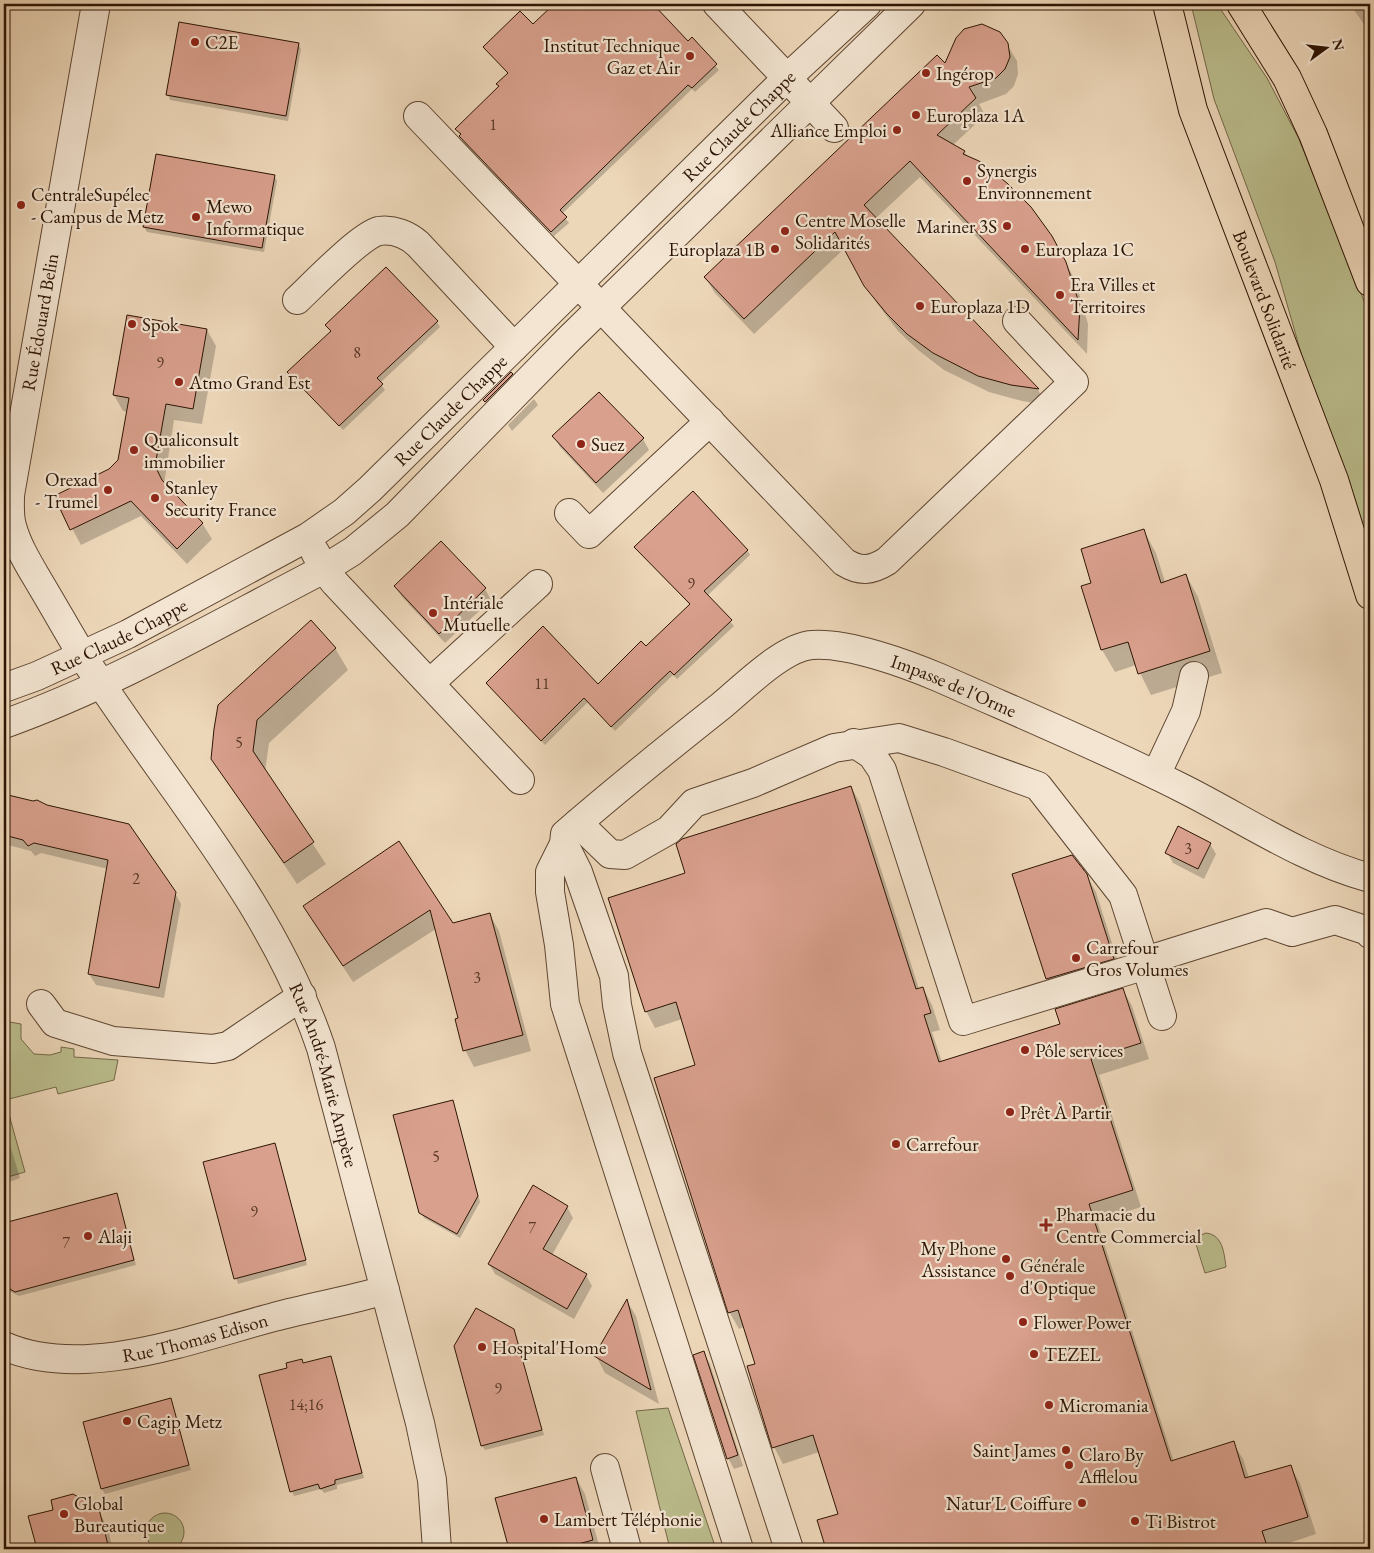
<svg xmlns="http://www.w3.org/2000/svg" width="1374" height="1553" viewBox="0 0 1374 1553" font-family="'EB Garamond',serif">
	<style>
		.green { fill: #bbbd8d; stroke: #746848 }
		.shadow { fill: #0003 }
		.building { fill: #d9a08d; stroke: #2d1403 }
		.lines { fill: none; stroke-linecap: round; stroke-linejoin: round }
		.minor-casing { stroke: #5d4530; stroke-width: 30 }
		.major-casing { stroke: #2d1403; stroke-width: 30 }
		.minor { stroke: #f3e5d2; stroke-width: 28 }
		.major { stroke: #edd7b9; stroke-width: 28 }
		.poi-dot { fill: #8f2418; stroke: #f3e5d2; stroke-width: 2 }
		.labels { text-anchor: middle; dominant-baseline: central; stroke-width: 4.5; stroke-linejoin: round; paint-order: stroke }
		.number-label { font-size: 16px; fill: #583726 }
		.poi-label { font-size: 19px; fill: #2d1403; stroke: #f3e5d2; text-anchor: start }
		.street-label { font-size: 19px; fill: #2d1403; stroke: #f3e5d2 }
	</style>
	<rect width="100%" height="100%" fill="#edd7b9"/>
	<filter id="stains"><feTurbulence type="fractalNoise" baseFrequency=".004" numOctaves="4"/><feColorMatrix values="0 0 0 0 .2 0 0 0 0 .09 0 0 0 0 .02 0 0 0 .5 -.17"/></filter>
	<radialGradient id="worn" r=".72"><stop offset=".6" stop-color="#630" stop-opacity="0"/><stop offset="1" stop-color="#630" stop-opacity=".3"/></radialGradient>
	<path class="green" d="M 1191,4 L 1217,4 L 1267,78 L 1299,139 L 1370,316 L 1370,559 L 1307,374 L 1275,262 L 1214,99 Z
		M 4,1021 L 21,1024 L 21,1039 L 34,1054 L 50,1055 L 61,1052 L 61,1047 L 74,1049 L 74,1057 L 118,1060 L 114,1080 L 58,1094 L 56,1087 L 5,1100 L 25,1172 L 4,1178 L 4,1154 L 9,1152 L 4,1134 Z
		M 1206,1233 C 1223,1235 1224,1253 1226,1267 L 1205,1273 L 1195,1241 L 1201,1235 Z
		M 668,1408 L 716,1549 L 670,1549 L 636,1411 Z
		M146 1532a19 19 0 1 1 38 0a19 19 0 1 1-38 0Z"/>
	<path class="shadow" d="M 556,4 L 651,4 L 688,42 L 692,39 L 719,70 L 695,92 L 692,89 L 562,214 L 569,223 L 554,236 L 463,141 L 457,129 L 499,87 L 498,85 L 508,74 L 485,47 L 533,26 Z
		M 1349,4 L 1370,4 L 1370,33 L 1352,7 Z
		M 982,26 L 1000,33 L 1017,61 L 1018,74 L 1014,86 L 1006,94 L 979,104 L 985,115 L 952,146 L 964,152 L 1061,254 L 1075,280 L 1088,324 L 1087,354 L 920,177 L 875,219 L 1038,390 L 1047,405 L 1022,401 L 989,392 L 944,370 L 918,350 L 898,331 L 876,302 L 845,248 L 754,334 L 715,293 L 705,277 L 945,65 Z
		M 298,44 L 301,49 L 288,121 L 170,100 L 168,95 Z
		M 274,176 L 277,181 L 264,252 L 147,232 L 144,227 Z
		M 437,322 L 440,327 L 380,383 L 385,390 L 343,430 L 289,373 L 331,332 L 327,326 Z
		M 207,330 L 216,346 L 202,424 L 174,420 L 164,484 L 202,523 L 212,539 L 187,564 L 141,516 L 81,545 L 55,497 L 109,470 L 119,461 L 128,412 L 123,411 L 114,395 Z
		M 511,374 L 515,380 L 487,405 L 484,400 Z
		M 534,399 L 538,405 L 512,431 L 508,425 Z
		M 554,437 L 643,439 L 649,450 L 603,493 L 560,447 Z
		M 1144,531 L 1156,553 L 1165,582 L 1186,575 L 1198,597 L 1222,673 L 1151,695 L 1136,665 L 1115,672 L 1102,650 L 1083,587 L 1092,584 Z
		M 747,550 L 750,555 L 707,596 L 734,626 L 677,679 L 673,675 L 615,731 L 588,702 L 545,745 L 487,683 L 598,686 L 646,648 L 691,606 L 639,552 Z
		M 395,586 L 485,589 L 491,600 L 445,643 L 402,597 Z
		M 335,648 L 348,670 L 269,743 L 265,772 L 326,864 L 297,884 L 213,758 Z
		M 851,787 L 860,803 L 919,989 L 923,988 L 932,1005 L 940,1030 L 932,1032 L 942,1062 L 1061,1024 L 1123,990 L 1132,1006 L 1149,1059 L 1099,1075 L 1141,1207 L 1097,1221 L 1174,1462 L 1233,1443 L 1243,1459 L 1249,1478 L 1290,1466 L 1300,1483 L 1316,1534 L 1271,1549 L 827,1549 L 818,1521 L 839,1515 L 819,1452 L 783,1464 L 774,1447 L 756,1364 L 744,1327 L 739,1329 L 730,1313 L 655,1079 L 697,1065 L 682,1019 L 655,1028 L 646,1011 L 686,874 Z
		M 4,796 L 33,803 L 175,893 L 181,904 L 164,998 L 96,985 L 89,974 L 108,869 L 41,853 L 35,856 L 31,851 L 4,844 Z
		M 398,843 L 453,924 L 490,915 L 499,931 L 531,1051 L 474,1067 L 465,1050 L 460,1019 L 436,929 L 353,982 L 314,922 L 304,906 Z
		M 1210,844 L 1216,854 L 1204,879 L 1173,863 L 1167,852 Z
		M 1013,875 L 1086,875 L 1096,892 L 1122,975 L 1056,995 L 1047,979 Z
		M 452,1101 L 480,1202 L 460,1238 L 424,1218 L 421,1212 Z
		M 4,1125 L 20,1178 L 4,1184 L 4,1149 L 6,1158 L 9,1157 L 4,1140 Z
		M 274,1145 L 307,1265 L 238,1284 L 204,1163 Z
		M 116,1195 L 136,1265 L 19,1296 L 9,1291 L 4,1277 L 4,1225 Z
		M 567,1207 L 573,1218 L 552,1255 L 586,1275 L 592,1286 L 574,1319 L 495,1274 L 489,1264 Z
		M 627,1301 L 636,1316 L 659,1404 L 605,1373 L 596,1356 Z
		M 513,1330 L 544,1435 L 485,1450 L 482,1446 Z
		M 703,1353 L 710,1364 L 743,1466 L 734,1469 L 728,1458 Z
		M 331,1357 L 364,1478 L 337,1485 L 337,1489 L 324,1493 L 321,1489 L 294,1496 L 292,1491 Z
		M 171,1400 L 191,1470 L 105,1494 L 102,1489 Z
		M 576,1478 L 585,1494 L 600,1549 L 510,1549 L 496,1499 Z
		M 98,1510 L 107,1526 L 113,1549 L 39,1549 L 30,1517 Z"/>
	<path class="building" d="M 554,4 L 653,4 L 688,41 L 692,37 L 717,64 L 692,88 L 688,85 L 560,210 L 567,217 L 551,232 L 459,136 L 461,134 L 455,129 L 499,86 L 496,84 L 508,73 L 483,47 L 520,11 L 533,24 Z
		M 179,22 L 299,43 L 286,116 L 166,95 Z
		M 982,24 L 1000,32 L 1008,43 L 1010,57 L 1005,69 L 996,78 L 969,87 L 976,98 L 937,135 L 965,151 L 963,154 L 979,161 L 1007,183 L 1031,207 L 1052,236 L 1066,262 L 1080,306 L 1078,340 L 910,161 L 864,205 L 1039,389 L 1011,385 L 978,376 L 933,353 L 907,334 L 887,314 L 864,286 L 835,232 L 744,319 L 704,277 L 937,55 L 945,63 L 956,38 L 964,29 Z
		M 156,154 L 275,175 L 262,248 L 143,227 Z
		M 386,267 L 438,321 L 377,378 L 383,384 L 339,426 L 287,372 L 331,331 L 325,325 Z
		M 127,315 L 207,329 L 193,409 L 166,404 L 155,466 L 162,480 L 203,523 L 177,549 L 131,501 L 70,530 L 54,496 L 109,469 L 118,460 L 129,398 L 113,395 Z
		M 511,372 L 513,374 L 485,402 L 483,400 Z
		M 599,392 L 644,438 L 596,483 L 552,436 Z
		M 693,491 L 748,550 L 704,591 L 732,620 L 674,675 L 670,671 L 611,727 L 584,698 L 541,741 L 486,683 L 543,626 L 598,684 L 641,641 L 646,646 L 690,604 L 634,547 Z
		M 1144,529 L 1161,583 L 1186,574 L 1210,651 L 1138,674 L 1128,642 L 1101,650 L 1081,586 L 1091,583 L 1081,549 Z
		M 441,541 L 486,588 L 439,634 L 394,586 Z
		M 311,620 L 336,648 L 257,720 L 253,751 L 314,842 L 284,863 L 211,759 L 214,729 L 218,705 Z
		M 851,786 L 916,989 L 923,987 L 931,1013 L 924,1015 L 939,1062 L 1060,1024 L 1055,1009 L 1123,988 L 1141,1043 L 1091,1059 L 1133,1190 L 1089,1204 L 1171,1461 L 1234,1441 L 1245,1478 L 1291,1465 L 1308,1517 L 1262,1531 L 1268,1549 L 826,1549 L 817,1520 L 838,1514 L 813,1435 L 772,1448 L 747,1366 L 755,1364 L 738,1310 L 728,1313 L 654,1078 L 695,1065 L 676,1002 L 645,1012 L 608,898 L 685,873 L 676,844 L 682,839 Z
		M 4,794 L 33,801 L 37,800 L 47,805 L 129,824 L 176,892 L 159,988 L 88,974 L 108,860 L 34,843 L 28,846 L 23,840 L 4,835 Z
		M 1178,826 L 1211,843 L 1198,869 L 1165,853 Z
		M 399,841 L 453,923 L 490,913 L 523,1035 L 463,1051 L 455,1019 L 458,1018 L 430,910 L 343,966 L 303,906 Z
		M 1072,855 L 1087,874 L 1114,959 L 1046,979 L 1012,874 Z
		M 453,1100 L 478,1196 L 457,1234 L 419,1213 L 393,1115 Z
		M 275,1143 L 306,1260 L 234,1279 L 203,1162 Z
		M 533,1185 L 568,1206 L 543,1249 L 587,1274 L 567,1309 L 488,1264 Z
		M 117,1193 L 134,1260 L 15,1292 L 5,1286 L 4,1223 Z
		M 627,1299 L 651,1390 L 594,1356 Z
		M 476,1308 L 514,1329 L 542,1430 L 481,1446 L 454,1346 Z
		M 704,1351 L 738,1455 L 727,1459 L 693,1355 Z
		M 331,1356 L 362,1473 L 335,1480 L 335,1484 L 320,1489 L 318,1484 L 290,1492 L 259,1375 L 287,1368 L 286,1363 L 302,1359 L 303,1363 Z
		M 171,1398 L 189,1465 L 101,1489 L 83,1422 Z
		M 576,1477 L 593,1540 L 560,1549 L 509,1549 L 495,1498 Z
		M 73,1494 L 99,1509 L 109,1549 L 37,1549 L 28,1516 L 53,1510 L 51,1500 Z"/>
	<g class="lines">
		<g class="minor-casing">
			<g id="minor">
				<path id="s1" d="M 96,4 L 10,495 C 10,505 9,516 12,526 C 17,545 28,563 38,580 C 53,605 67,630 82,655 C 164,784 272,901 321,1048 L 420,1423 L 432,1480 L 437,1549"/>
				<path d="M 717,4 L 834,128"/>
				<path d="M 418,116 L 844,562 C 860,572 871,571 887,561 L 1074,382 L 1017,321"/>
				<path d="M 297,300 C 313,285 361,235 379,231 C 394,229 408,235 418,244 L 514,347"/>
				<path d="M 569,513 L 589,534 L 710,421"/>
				<path d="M 315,552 L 324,569 L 335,583 L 520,780"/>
				<path d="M 430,683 L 538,584"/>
				<path id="s2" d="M 4,688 L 37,676 L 128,634 L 308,537 L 344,512 L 370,489 L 787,78 L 867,4"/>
				<path d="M 4,724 C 116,684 219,623 324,569 L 353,551 L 397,515 L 568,340 L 911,4"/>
				<path d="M 854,743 L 872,755 L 882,770 L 963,1021 L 1146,965"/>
				<path d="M 1156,775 L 1186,711 L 1194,676"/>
				<path d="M 578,823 L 610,854 L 625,855 L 669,830 L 694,803 L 753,783 L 834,748 L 899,738 L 944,752 L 1038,786 L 1123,895 L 1162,1016"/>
				<path d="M 564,844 L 578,872 L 614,976 L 617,1005 L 627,1053 L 789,1549"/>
				<path d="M 1145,961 L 1266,923 L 1292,932 L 1335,920 L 1368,931 L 1370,934"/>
				<path d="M 41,1004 L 55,1023 L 113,1041 L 213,1049 L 228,1046 L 302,996"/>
				<path id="s3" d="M 4,1346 C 84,1381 194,1338 274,1317 C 311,1307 348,1301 385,1290"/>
				<path d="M 605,1468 L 627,1549"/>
				<path id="s4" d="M 739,1549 L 565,1004 L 559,945 L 550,892 L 550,872 L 564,844 L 565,834 C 616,790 668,748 721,706 C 743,688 783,647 812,645 C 847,642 907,664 940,678 C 1021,714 1103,748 1182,788 C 1244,819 1303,860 1370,878"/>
			</g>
		</g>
		<g class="major-casing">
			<g id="major">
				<path id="s5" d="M 1167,4 L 1193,110 L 1334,480 L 1370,595"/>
				<path d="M 1241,4 L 1287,78 L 1313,134 L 1370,282"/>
			</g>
		</g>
		<use href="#minor" class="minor"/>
		<use href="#major" class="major"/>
	</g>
	<g class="poi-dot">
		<circle cx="195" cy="42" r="5"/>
		<circle cx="690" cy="56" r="5"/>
		<circle cx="926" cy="73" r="5"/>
		<circle cx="916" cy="115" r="5"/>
		<circle cx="897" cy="130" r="5"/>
		<circle cx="967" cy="181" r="5"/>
		<circle cx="21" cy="205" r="5"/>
		<circle cx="196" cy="217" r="5"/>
		<circle cx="1007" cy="226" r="5"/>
		<circle cx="785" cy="231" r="5"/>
		<circle cx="775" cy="249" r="5"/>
		<circle cx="1025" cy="249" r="5"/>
		<circle cx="1060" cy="295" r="5"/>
		<circle cx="920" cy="306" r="5"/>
		<circle cx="132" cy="324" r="5"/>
		<circle cx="179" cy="382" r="5"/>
		<circle cx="581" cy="444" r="5"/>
		<circle cx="134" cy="450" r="5"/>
		<circle cx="108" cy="490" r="5"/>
		<circle cx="155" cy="498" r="5"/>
		<circle cx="433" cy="613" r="5"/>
		<circle cx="1076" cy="958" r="5"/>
		<circle cx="1025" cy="1050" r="5"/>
		<circle cx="1010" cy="1112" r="5"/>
		<circle cx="896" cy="1144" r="5"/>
		<path d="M1043.5 1217.5h5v5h5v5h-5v5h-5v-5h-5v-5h5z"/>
		<circle cx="88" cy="1236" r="5"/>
		<circle cx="1006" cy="1259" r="5"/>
		<circle cx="1010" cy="1276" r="5"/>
		<circle cx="1023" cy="1322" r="5"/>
		<circle cx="482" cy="1347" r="5"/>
		<circle cx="1034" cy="1354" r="5"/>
		<circle cx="1049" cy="1405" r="5"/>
		<circle cx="127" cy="1421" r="5"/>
		<circle cx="1066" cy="1450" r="5"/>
		<circle cx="1069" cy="1465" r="5"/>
		<circle cx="1082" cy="1503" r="5"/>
		<circle cx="64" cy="1514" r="5"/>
		<circle cx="544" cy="1519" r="5"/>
		<circle cx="1135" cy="1521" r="5"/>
	</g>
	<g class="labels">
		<g class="number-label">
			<text x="493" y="124">1</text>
			<text x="357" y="352">8</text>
			<text x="160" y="362">9</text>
			<text x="691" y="583">9</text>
			<text x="542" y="683">11</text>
			<text x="239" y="742">5</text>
			<text x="1188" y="848">3</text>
			<text x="136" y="878">2</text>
			<text x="477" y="977">3</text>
			<text x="436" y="1156">5</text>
			<text x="254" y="1211">9</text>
			<text x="532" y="1227">7</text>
			<text x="66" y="1242">7</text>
			<text x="498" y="1388">9</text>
			<text x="306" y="1404">14;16</text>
		</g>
		<g class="poi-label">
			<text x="205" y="42">C2E</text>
			<text x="680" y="45" text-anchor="end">Institut Technique<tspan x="680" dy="22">Gaz et Air</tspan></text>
			<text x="936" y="73">Ingérop</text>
			<text x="926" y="115">Europlaza 1A</text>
			<text x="887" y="130" text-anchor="end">Alliance Emploi</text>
			<text x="977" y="170">Synergis<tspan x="977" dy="22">Environnement</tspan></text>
			<text x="31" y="194">CentraleSupélec<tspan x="31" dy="22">- Campus de Metz</tspan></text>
			<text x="206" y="206">Mewo<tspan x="206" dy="22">Informatique</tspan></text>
			<text x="795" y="220">Centre Moselle<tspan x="795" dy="22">Solidarités</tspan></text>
			<text x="997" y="226" text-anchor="end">Mariner 3S</text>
			<text x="765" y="249" text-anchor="end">Europlaza 1B</text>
			<text x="1035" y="249">Europlaza 1C</text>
			<text x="1070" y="284">Era Villes et<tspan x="1070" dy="22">Territoires</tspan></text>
			<text x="930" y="306">Europlaza 1D</text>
			<text x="142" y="324">Spok</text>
			<text x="189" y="382">Atmo Grand Est</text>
			<text x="144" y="439">Qualiconsult<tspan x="144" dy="22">immobilier</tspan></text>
			<text x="591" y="444">Suez</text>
			<text x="98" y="479" text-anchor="end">Orexad<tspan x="98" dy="22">- Trumel</tspan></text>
			<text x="165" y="487">Stanley<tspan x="165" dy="22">Security France</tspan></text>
			<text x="443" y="602">Intériale<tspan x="443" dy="22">Mutuelle</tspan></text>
			<text x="1086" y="947">Carrefour<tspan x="1086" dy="22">Gros Volumes</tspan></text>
			<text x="1035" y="1050">Pôle services</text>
			<text x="1020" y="1112">Prêt À Partir</text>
			<text x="906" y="1144">Carrefour</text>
			<text x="1056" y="1214">Pharmacie du<tspan x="1056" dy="22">Centre Commercial</tspan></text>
			<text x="98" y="1236">Alaji</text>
			<text x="996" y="1248" text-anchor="end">My Phone<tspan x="996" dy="22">Assistance</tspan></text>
			<text x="1020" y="1265">Générale<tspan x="1020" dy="22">d'Optique</tspan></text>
			<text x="1033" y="1322">Flower Power</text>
			<text x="492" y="1347">Hospital'Home</text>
			<text x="1044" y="1354">TEZEL</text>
			<text x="1059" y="1405">Micromania</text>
			<text x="137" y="1421">Cagip Metz</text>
			<text x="1056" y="1450" text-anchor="end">Saint James</text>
			<text x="1079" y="1454">Claro By<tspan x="1079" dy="22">Afflelou</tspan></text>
			<text x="74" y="1503">Global<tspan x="74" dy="22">Bureautique</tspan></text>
			<text x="1072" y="1503" text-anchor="end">Natur'L Coiffure</text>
			<text x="554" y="1519">Lambert Téléphonie</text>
			<text x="1145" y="1521">Ti Bistrot</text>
		</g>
		<g class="street-label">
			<text stroke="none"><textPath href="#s2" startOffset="936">Rue Claude Chappe</textPath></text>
			<text stroke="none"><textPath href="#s5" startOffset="312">Boulevard Solidarité</textPath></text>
			<text transform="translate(40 322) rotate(-80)">Rue Édouard Belin</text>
			<text stroke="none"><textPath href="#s2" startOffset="531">Rue Claude Chappe</textPath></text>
			<text stroke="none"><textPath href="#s2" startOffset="126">Rue Claude Chappe</textPath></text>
			<text stroke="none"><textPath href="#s4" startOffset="1208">Impasse de l'Orme</textPath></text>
			<text stroke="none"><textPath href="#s1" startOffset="1165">Rue André-Marie Ampère</textPath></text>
			<text stroke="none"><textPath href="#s3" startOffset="195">Rue Thomas Edison</textPath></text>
		</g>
	</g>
	<rect width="1374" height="1553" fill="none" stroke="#edd7b9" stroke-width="20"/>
	<rect x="5" y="5" width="1364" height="1543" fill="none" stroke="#2d1403" stroke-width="2.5"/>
	<rect x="10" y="10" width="1354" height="1533" fill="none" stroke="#2d1403"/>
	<g transform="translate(1326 48) rotate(75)" stroke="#f3e5d2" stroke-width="4" paint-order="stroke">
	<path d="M0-4L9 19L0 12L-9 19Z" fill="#2d1403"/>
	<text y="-8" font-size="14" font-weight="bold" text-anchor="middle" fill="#2d1403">N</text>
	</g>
	<rect width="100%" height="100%" filter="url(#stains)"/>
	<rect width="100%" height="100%" fill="url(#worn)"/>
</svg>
